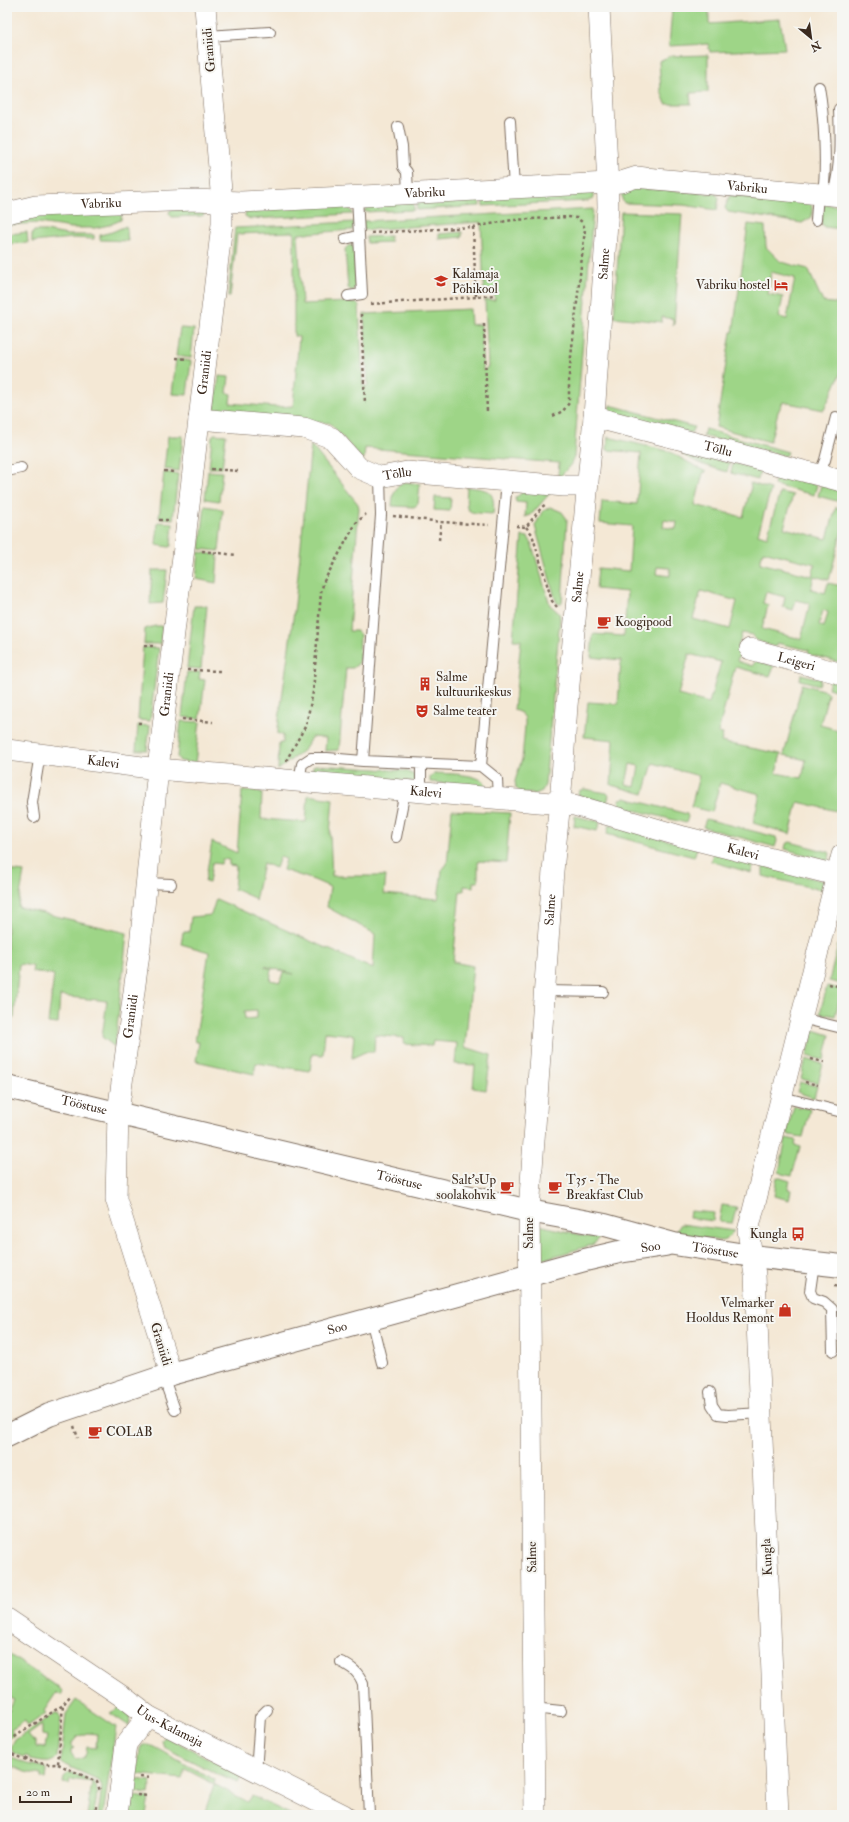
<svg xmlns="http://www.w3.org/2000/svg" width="849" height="1822" viewBox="0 0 849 1822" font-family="'IM FELL Double Pica',serif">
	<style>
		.green { fill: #9ed587; stroke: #6c8052; fill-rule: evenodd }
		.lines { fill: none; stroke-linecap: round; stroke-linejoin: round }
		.lane-casing { stroke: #7c6c5e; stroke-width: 12 }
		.street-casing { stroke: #7c6c5e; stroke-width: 22 }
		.secondary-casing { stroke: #7c6c5e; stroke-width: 24 }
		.path { stroke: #7c6c5e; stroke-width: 2.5; stroke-dasharray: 3 3; stroke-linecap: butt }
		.lane { stroke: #fff; stroke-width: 10 }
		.street { stroke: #fff; stroke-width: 21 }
		.secondary { stroke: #fff; stroke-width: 22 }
		.labels { text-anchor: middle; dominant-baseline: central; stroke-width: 4; stroke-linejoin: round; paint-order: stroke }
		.street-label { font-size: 13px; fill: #3b2a1e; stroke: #f6f6f2 }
		.poi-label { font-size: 13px; fill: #3b2a1e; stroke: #f6f6f2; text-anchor: start }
	</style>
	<rect width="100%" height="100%" fill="#f6f6f2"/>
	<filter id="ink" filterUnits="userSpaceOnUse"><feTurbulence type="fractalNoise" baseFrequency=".025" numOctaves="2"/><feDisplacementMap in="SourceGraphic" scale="8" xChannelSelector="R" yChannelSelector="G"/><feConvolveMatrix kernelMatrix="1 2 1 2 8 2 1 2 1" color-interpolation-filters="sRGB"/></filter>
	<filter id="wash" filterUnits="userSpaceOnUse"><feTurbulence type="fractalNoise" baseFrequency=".012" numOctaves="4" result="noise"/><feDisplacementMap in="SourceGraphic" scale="16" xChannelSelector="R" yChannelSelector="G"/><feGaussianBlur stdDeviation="0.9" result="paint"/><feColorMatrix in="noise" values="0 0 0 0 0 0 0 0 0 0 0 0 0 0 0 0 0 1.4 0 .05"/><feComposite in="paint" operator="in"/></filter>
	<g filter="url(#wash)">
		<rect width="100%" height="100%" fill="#f4e8d5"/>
		<path class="green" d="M 688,7 L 705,7 L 709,9 L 709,24 L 780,19 L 785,49 L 710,52 L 708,44 L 669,46 L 672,9 Z
			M 708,55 L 708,92 L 690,93 L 691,104 L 666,104 L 661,91 L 659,61 L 670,56 Z
			M 635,188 L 716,194 L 719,198 L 717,210 L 683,205 L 624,203 L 622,199 L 622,190 Z
			M 593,190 L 593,199 L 588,201 L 483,206 L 482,194 Z
			M 479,195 L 480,206 L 417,210 L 416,198 Z
			M 730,195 L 810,203 L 812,207 L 812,217 L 802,223 L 728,212 L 725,208 Z
			M 413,199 L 414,210 L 364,212 L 368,205 Z
			M 826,204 L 842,207 L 842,229 L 824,227 C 818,220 820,209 826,204 Z
			M 348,205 L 353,214 L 250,219 L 245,216 L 246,207 Z
			M 204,209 L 204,215 L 201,216 L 172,217 L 169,214 L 170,210 Z
			M 593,209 L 574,456 L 571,464 L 560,477 L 558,476 L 559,463 L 365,448 L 364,459 L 360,457 L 330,423 L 214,415 L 219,376 L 229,377 L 227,393 L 231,394 L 230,403 L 276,407 L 293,406 L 299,337 L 294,336 L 294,232 L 237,234 L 230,297 L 228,297 L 235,228 L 354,222 L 352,230 L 298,234 L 302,304 L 348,302 L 356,303 L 359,306 L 363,386 L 368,386 L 364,314 L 470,309 L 471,325 L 481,324 L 483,371 L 488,367 L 485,300 L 495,300 L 494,292 L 484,292 L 481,222 L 364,230 L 363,221 Z
			M 122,212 L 121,220 L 109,225 L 95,228 L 72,228 L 38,223 L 7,225 L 7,219 L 12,216 Z
			M 621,212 L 682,214 L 674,325 L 673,325 L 673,319 L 662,317 L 662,322 L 614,317 Z
			M 748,224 L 765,226 L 766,247 L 781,262 L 808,269 L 823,302 L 842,304 L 842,370 L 824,410 L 783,402 L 778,412 L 770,442 L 716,427 L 731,332 L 733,332 ZM 771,272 L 795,278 L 787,319 L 779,317 L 783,297 L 768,294 Z
			M 126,226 L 128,241 L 100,240 L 100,235 L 112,232 Z
			M 34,231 L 46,231 L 67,235 L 94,235 L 94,239 L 74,238 L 32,242 L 32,234 Z
			M 27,232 L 28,243 L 8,244 L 10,234 Z
			M 462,232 L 462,237 L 439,239 L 439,234 Z
			M 390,236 L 390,242 L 367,243 L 366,237 Z
			M 349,245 L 354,247 L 356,287 L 352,291 L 348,288 L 345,249 Z
			M 180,328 L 194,329 L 191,358 L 176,356 Z
			M 176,359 L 191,361 L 187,395 L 172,394 Z
			M 610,405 L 694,427 L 691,433 L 609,413 Z
			M 705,429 L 788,452 L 786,456 L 703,436 Z
			M 214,434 L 226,435 L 222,468 L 209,468 L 212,437 Z
			M 168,436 L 183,436 L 179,471 L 164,469 Z
			M 608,437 L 668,451 L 706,472 L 703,473 L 695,505 L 743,517 L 751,487 L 750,483 L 771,489 L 758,534 L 767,537 L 780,492 L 793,495 L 784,528 L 827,539 L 836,507 L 842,509 L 842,530 L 829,580 L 814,576 L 811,589 L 825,593 L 828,583 L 842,586 L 842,663 L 808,654 L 809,650 L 777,643 L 775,647 L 755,640 L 753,635 L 742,633 L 738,647 L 741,648 L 737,661 L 752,666 L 756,661 L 774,666 L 770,676 L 735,667 L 718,733 L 723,734 L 721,742 L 781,754 L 776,773 L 802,778 L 806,760 L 784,755 L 802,684 L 826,691 L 828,694 L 820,725 L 842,731 L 841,812 L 798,802 L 790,834 L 753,823 L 760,794 L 720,783 L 712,812 L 691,807 L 699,776 L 653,763 L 644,794 L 611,785 L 614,740 L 584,737 L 588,702 L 618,704 L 621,660 L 591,657 L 593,634 L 624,636 L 627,592 L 596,589 L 598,568 L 629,571 L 632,526 L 600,523 L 602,501 L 637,504 L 641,453 L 607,450 ZM 664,520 L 677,522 L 676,529 L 663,527 ZM 763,551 L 815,564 L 812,576 L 760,563 ZM 657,567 L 670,568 L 670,576 L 656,574 ZM 701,591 L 737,601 L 730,629 L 693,619 ZM 766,592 L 785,597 L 783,607 L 793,610 L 796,600 L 810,603 L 801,639 L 762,629 L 768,605 L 763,603 ZM 823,610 L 828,612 L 824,627 L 819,625 ZM 689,654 L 721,662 L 709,703 L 678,695 ZM 630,764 L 639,766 L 635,787 L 626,784 Z
			M 311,445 L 358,504 L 359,508 L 349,631 L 357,631 L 360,635 L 359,663 L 353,668 L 346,668 L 339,750 L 325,751 L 326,738 L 311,737 L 305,749 L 278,770 L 279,743 L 283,743 L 283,735 L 278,734 L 278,727 L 295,604 Z
			M 683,451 L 730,463 L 727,472 L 701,464 L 683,455 Z
			M 733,463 L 760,470 L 758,480 L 731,473 Z
			M 208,471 L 222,472 L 219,501 L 205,499 Z
			M 164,472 L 178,474 L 173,519 L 159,518 Z
			M 770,473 L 817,485 L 814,495 L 774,485 L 775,479 L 769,477 Z
			M 405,482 L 420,484 L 418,504 L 414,507 L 392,506 C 393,494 394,487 405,482 Z
			M 821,485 L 842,490 L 840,502 L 818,496 Z
			M 467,487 C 488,489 496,490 493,514 C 466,512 465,516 467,487 Z
			M 523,492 L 550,493 L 531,515 L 525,517 L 526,503 L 516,502 L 515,498 Z
			M 435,497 L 451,498 L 450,511 L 434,510 Z
			M 205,506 L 218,508 L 218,509 L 223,510 L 219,551 L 200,549 Z
			M 550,507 L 562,512 L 567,519 L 562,602 L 560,604 L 557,603 L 555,598 L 535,526 L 542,512 Z
			M 158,522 L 173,523 L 171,546 L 169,547 L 156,545 Z
			M 522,536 L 528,537 L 531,542 L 550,605 L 559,613 L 560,618 L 545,785 L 542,791 L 535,794 L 521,793 L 516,788 L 515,781 L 522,759 L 525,726 L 525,718 L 521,713 L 514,710 L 521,640 L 513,640 Z
			M 199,552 L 218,555 L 216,583 L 196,579 Z
			M 152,570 L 167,570 L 163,603 L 150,604 Z
			M 194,606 L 207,606 L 201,669 L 187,668 Z
			M 155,626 L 162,626 L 160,644 L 144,644 L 145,629 Z
			M 143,647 L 159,648 L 150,721 L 138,720 Z
			M 187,672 L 200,672 L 199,679 L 205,680 L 200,719 L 182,717 Z
			M 801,674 L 821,679 L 819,685 L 800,680 Z
			M 830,681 L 842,684 L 842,692 L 828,688 Z
			M 181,721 L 200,722 L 195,763 L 180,761 L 177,757 Z
			M 138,725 L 150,726 L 147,750 L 136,750 Z
			M 316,765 L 406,771 L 414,775 L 416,780 L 413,782 L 312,772 L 313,767 Z
			M 435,773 C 447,774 481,773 486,785 L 485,787 L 430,782 L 430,777 Z
			M 584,789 L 607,793 L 609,795 L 607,803 L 578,795 L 579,791 Z
			M 242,791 L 262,792 L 261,819 L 306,822 L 308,795 L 333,799 L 330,834 L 332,876 L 386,876 L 384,894 L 438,899 L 442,870 L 447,864 L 452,810 L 510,813 L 506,863 L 478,861 L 478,882 L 473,882 L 473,887 L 464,886 L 464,891 L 460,891 L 453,962 L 473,966 L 465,1047 L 491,1055 L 486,1090 L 473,1088 L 475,1065 L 455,1064 L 457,1043 L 433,1041 L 432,1046 L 404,1044 L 404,1038 L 375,1035 L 374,1052 L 365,1052 L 352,1058 L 354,1035 L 325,1032 L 323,1055 L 312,1054 L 310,1071 L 256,1063 L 254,1074 L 196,1061 L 199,1042 L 195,1042 L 209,952 L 181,944 L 183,932 L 189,932 L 191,917 L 211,915 L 216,899 L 373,969 L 375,934 L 327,907 L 330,887 L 314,880 L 283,870 L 286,859 L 280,857 L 276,868 L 263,863 L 255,901 L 254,898 L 234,889 L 236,866 L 229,865 L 229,860 L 222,859 L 221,864 L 212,863 L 209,883 L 205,882 L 212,842 L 237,853 ZM 264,967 L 265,966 L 294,974 L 283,972 L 280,982 L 270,980 L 272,969 ZM 257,1010 L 257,1018 L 245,1019 L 244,1011 Z
			M 625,798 L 687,814 L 688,817 L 686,823 L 619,806 L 620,799 Z
			M 575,816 L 600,822 L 597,831 L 574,826 Z
			M 706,819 L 776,837 L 777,841 L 775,847 L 703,827 Z
			M 609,825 L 697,848 L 694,857 L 607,834 Z
			M 790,842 L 829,852 L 830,854 L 828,861 L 785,849 L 786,844 Z
			M 713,853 L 754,863 L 751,873 L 711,861 Z
			M 763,866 L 824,881 L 821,890 L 763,876 Z
			M 7,870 L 24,872 L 18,907 L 127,933 L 115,1047 L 102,1037 L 107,1001 L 60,996 L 58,1024 L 48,1023 L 54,975 L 32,972 L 33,966 L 19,964 L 14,1018 L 7,1023 Z
			M 838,945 L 842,946 L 842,984 L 829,981 Z
			M 827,986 L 842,990 L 835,1016 L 820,1013 Z
			M 814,1030 L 830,1035 L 824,1060 L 807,1056 Z
			M 806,1059 L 823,1064 L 818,1083 L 801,1079 Z
			M 800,1082 L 817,1086 L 814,1098 L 797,1092 Z
			M 794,1106 L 810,1109 L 803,1137 L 789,1135 L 787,1132 Z
			M 786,1138 L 796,1140 L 795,1145 L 800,1147 L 792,1176 L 782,1174 L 779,1172 Z
			M 777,1177 L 790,1181 L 788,1189 L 791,1190 L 789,1200 L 774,1196 Z
			M 722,1205 L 737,1207 L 732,1223 L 719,1222 Z
			M 690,1211 L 714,1213 L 713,1221 L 689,1218 Z
			M 681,1224 L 734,1231 L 725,1240 L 721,1241 L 675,1233 Z
			M 539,1225 L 590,1237 L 596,1232 L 599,1237 L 596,1242 L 592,1245 L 541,1260 L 539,1259 Z
			M 7,1653 L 63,1691 L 61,1695 L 56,1693 L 44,1711 L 46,1713 L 28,1726 L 25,1721 L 11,1730 L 14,1735 L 7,1740 L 7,1710 L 9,1711 L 14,1700 L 7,1697 Z
			M 76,1700 L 116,1727 L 103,1815 L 98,1815 L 102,1787 L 99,1780 L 63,1764 L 61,1762 L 66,1714 ZM 87,1733 L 97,1734 L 96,1748 L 87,1747 L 86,1754 L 83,1758 L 75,1759 L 71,1753 L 71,1750 L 75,1748 L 72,1747 L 72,1743 L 77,1737 Z
			M 122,1706 L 130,1716 L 129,1726 L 110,1713 Z
			M 55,1713 L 58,1713 L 61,1718 L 57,1757 C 51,1766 39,1761 30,1760 L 29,1757 L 26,1756 L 24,1757 L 14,1753 L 11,1748 L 15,1740 ZM 42,1725 L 42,1735 L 47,1736 L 45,1748 L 36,1747 L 36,1741 L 32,1740 L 28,1735 Z
			M 165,1736 L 241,1775 L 238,1782 L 215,1773 L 164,1747 L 162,1741 Z
			M 145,1744 L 152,1746 L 215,1780 L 214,1784 L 248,1802 L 252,1796 L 292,1815 L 204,1815 L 214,1784 L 185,1769 L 182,1779 L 137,1774 L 140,1749 L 142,1745 Z
			M 7,1756 L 27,1764 L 45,1767 L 47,1770 L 46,1779 L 41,1778 L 41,1775 L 25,1772 L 7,1764 Z
			M 69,1772 L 94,1782 C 100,1791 95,1805 93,1815 L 87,1815 L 92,1782 L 70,1779 L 69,1784 L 63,1783 L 64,1777 Z
			M 136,1779 L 151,1781 L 149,1794 L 134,1792 Z
			M 134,1796 L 149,1798 L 146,1815 L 130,1815 Z"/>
	</g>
	<g filter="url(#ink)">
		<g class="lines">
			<g class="lane-casing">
				<path id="lane" d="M 207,36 L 270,32
					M 819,87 C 824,115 827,166 823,193
					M 510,121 L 514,188
					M 398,127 L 402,147 L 403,167 L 407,172 L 408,194
					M 833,194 C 841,168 840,136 839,109
					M 816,220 L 818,193
					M 345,239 L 358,236
					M 348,296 L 362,294 L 357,196
					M 7,471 L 21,468
					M 819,475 L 825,460 L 836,417
					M 380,477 L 381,515 L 363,761 L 481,766 L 497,779 L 498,799
					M 481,766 L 507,481
					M 299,781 L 302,764 L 311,758 L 327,758 L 363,761
					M 421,792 L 421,764
					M 34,817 L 32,802 L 40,754
					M 396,837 L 405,791
					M 146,883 L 171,884
					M 544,991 L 603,992
					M 801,1018 L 842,1028
					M 782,1097 L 842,1112
					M 814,1263 L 810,1291 L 813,1298 L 824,1302 L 832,1309 L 833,1351
					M 371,1319 L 382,1363
					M 163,1376 L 175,1410
					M 710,1392 L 712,1405 L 718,1414 L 727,1415 L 762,1413
					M 341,1662 C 351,1667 359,1672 363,1684 L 369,1815
					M 533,1708 L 561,1711
					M 256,1772 L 260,1717 L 267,1710"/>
			</g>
			<g class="street-casing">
				<g id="street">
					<path id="s1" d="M 7,213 L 36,206 L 195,200 L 241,202 L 306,199 L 608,183 L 621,182 L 637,177 L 645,178 L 842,196"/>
					<path id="s2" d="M 594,417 L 842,481"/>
					<path id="s3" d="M 199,419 L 304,428 L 332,438 L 359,468 L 380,477 L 407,472 L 564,486 L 587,486"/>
					<path id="s4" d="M 750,649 L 842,674"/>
					<path id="s5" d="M 7,750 L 158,769 L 574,805 L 684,837 L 836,875"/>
					<path id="s6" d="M 171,1374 L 116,1199 L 118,1113 L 140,946 L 158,769 L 222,224 L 222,202 L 205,7"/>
					<path id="s7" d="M 7,1619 L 126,1699 L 148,1716 L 344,1815"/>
					<path d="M 117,1815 L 126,1744 L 148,1716"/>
					<path id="s8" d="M 535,1815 L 529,1211 L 553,871 L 561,791 L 567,706 L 594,417 L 608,207 L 607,166 L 599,7"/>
					<path d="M 778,1815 L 755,1275 L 748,1231 L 842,855"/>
				</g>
			</g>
			<g class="secondary-casing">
				<g id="secondary">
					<path id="s9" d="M 7,1087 L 529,1211 L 605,1225 L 674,1244 L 752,1256 L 842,1266"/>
					<path id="s10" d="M 7,1436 L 49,1415 L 171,1374 L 585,1260 L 619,1252 L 665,1245"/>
				</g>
			</g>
			<path class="path" d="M 473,227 L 476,297 L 494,295
				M 371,233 L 473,227 L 513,220 L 568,217 L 577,218 L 582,222 L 585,229 L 569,375 L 569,403 L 563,411 L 553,416
				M 371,304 L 476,297
				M 361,314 L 365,404
				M 484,324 L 487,412
				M 176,358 L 188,359
				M 211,469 L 238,471
				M 164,471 L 174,472
				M 393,516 L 441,522 L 489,525
				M 159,520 L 169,520
				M 516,526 L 526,527 L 542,507 L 546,504
				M 526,527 L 532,534 L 552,601 L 557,607
				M 439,540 L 441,522
				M 202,551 L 236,555
				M 144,646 L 153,646
				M 187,670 L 220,671
				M 182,719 L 213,722
				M 138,723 L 144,723
				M 286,761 L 306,725 L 313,692 L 321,592 L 324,581 L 356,523 L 366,514
				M 829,984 L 842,987
				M 811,1059 L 824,1062
				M 805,1082 L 818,1085
				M 834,1286 L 842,1287 L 841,1284
				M 74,1426 L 78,1438
				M 7,1746 L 10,1740 L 63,1705 L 70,1696
				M 7,1751 C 24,1761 39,1765 58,1764 L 63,1705
				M 26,1760 L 27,1756
				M 58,1764 L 97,1782 L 100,1791
				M 140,1777 L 152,1778
				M 137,1795 L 149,1796
				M 96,1815 L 97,1806"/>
			<use href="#lane" class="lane"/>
			<use href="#street" class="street"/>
			<use href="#secondary" class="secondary"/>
		</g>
	</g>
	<defs>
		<g id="school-bare" transform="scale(1.08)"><path d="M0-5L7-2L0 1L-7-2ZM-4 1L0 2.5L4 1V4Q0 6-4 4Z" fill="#c8321e" stroke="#f6f6f2" stroke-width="2.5" paint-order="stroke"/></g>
		<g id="hotel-bare" transform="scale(1.08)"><path d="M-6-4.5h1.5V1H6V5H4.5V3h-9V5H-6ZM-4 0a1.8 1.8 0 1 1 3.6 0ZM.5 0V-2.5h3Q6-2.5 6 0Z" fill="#c8321e" stroke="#f6f6f2" stroke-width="2.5" paint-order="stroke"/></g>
		<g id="cafe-bare" transform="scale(1.08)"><path d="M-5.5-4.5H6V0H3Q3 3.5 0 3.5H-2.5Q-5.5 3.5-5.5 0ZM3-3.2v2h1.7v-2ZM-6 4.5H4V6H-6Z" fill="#c8321e" stroke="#f6f6f2" stroke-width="2.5" paint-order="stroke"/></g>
		<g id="building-bare" transform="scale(1.08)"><path d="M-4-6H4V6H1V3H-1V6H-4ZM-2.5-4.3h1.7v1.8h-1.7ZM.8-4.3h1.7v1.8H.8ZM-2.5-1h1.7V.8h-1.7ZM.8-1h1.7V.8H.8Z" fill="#c8321e" stroke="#f6f6f2" stroke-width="2.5" paint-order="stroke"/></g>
		<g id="theatre-bare" transform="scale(1.08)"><path d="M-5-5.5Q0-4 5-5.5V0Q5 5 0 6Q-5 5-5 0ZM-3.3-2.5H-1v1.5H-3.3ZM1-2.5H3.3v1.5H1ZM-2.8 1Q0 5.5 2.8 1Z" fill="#c8321e" stroke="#f6f6f2" stroke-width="2.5" paint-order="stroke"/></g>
		<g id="bus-bare" transform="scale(1.08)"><path d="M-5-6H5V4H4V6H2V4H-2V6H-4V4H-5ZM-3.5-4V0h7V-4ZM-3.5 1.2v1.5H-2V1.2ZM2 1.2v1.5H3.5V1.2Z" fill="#c8321e" stroke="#f6f6f2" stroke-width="2.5" paint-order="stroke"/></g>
		<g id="shop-bare" transform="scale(1.08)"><path d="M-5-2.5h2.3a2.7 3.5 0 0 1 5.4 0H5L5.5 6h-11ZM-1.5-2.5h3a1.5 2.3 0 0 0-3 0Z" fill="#c8321e" stroke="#f6f6f2" stroke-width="2.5" paint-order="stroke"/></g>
	</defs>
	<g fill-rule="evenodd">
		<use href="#school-bare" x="441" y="281"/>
		<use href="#hotel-bare" x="781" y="285"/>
		<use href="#cafe-bare" x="604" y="622"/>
		<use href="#building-bare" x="425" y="684"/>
		<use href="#theatre-bare" x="422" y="711"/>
		<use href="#cafe-bare" x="507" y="1187"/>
		<use href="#cafe-bare" x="555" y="1187"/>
		<use href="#bus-bare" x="798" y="1234"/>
		<use href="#shop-bare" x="785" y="1310"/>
		<use href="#cafe-bare" x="95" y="1432"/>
	</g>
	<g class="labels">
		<g class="street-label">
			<text transform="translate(209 50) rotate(-95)">Graniidi</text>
			<text stroke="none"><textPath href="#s1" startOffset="743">Vabriku</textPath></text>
			<text stroke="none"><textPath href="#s1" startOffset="419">Vabriku</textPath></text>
			<text stroke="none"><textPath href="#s1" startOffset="95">Vabriku</textPath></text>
			<text stroke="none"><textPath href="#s8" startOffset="1554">Salme</textPath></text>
			<text stroke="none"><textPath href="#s6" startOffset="1015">Graniidi</textPath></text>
			<text stroke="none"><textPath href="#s2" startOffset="128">Tõllu</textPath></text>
			<text stroke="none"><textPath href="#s3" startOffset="216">Tõllu</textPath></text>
			<text stroke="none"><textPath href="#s8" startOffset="1230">Salme</textPath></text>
			<text stroke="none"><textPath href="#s4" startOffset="48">Leigeri</textPath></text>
			<text stroke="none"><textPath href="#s6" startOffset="691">Graniidi</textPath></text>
			<text stroke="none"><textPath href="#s5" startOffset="97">Kalevi</textPath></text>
			<text stroke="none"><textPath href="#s5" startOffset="421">Kalevi</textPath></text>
			<text stroke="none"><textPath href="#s5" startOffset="745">Kalevi</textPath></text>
			<text stroke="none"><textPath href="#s8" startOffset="906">Salme</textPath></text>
			<text stroke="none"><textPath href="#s6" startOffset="367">Graniidi</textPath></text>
			<text stroke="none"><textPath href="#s9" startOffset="79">Tööstuse</textPath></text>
			<text stroke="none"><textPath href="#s9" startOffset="403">Tööstuse</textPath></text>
			<text transform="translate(529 1233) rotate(-90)">Salme</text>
			<text stroke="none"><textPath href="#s10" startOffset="672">Soo</textPath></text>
			<text stroke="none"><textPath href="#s9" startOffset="727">Tööstuse</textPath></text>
			<text stroke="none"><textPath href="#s10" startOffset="348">Soo</textPath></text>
			<text transform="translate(161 1344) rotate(73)">Graniidi</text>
			<text transform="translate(532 1557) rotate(-91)">Salme</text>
			<text transform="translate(767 1557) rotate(-93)">Kungla</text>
			<text stroke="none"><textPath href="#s7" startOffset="195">Uus-Kalamaja</textPath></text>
		</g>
		<g class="poi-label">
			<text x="452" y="274">Kalamaja<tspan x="452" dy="15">Põhikool</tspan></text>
			<text x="770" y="285" text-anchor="end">Vabriku hostel</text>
			<text x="615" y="622">Koogipood</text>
			<text x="436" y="677">Salme<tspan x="436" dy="15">kultuurikeskus</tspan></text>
			<text x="433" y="711">Salme teater</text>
			<text x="496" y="1180" text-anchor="end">Salt'sUp<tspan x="496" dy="15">soolakohvik</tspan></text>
			<text x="566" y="1180">T35 - The<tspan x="566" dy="15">Breakfast Club</tspan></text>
			<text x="787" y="1234" text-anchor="end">Kungla</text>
			<text x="774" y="1303" text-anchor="end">Velmarker<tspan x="774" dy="15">Hooldus Remont</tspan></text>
			<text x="106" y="1432">COLAB</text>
		</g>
	</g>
	<rect width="849" height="1822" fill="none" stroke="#f6f6f2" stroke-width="24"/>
	<g transform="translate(811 38) rotate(151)" stroke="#f6f6f2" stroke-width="3" paint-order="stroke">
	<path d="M0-3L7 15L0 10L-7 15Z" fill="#3b2a1e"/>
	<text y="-6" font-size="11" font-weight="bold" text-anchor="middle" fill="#3b2a1e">N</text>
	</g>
	<path d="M20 1796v6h51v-6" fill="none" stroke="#3b2a1e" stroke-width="2"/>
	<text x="26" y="1796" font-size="12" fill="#3b2a1e" stroke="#f6f6f2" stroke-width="3" paint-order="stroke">20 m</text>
</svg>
